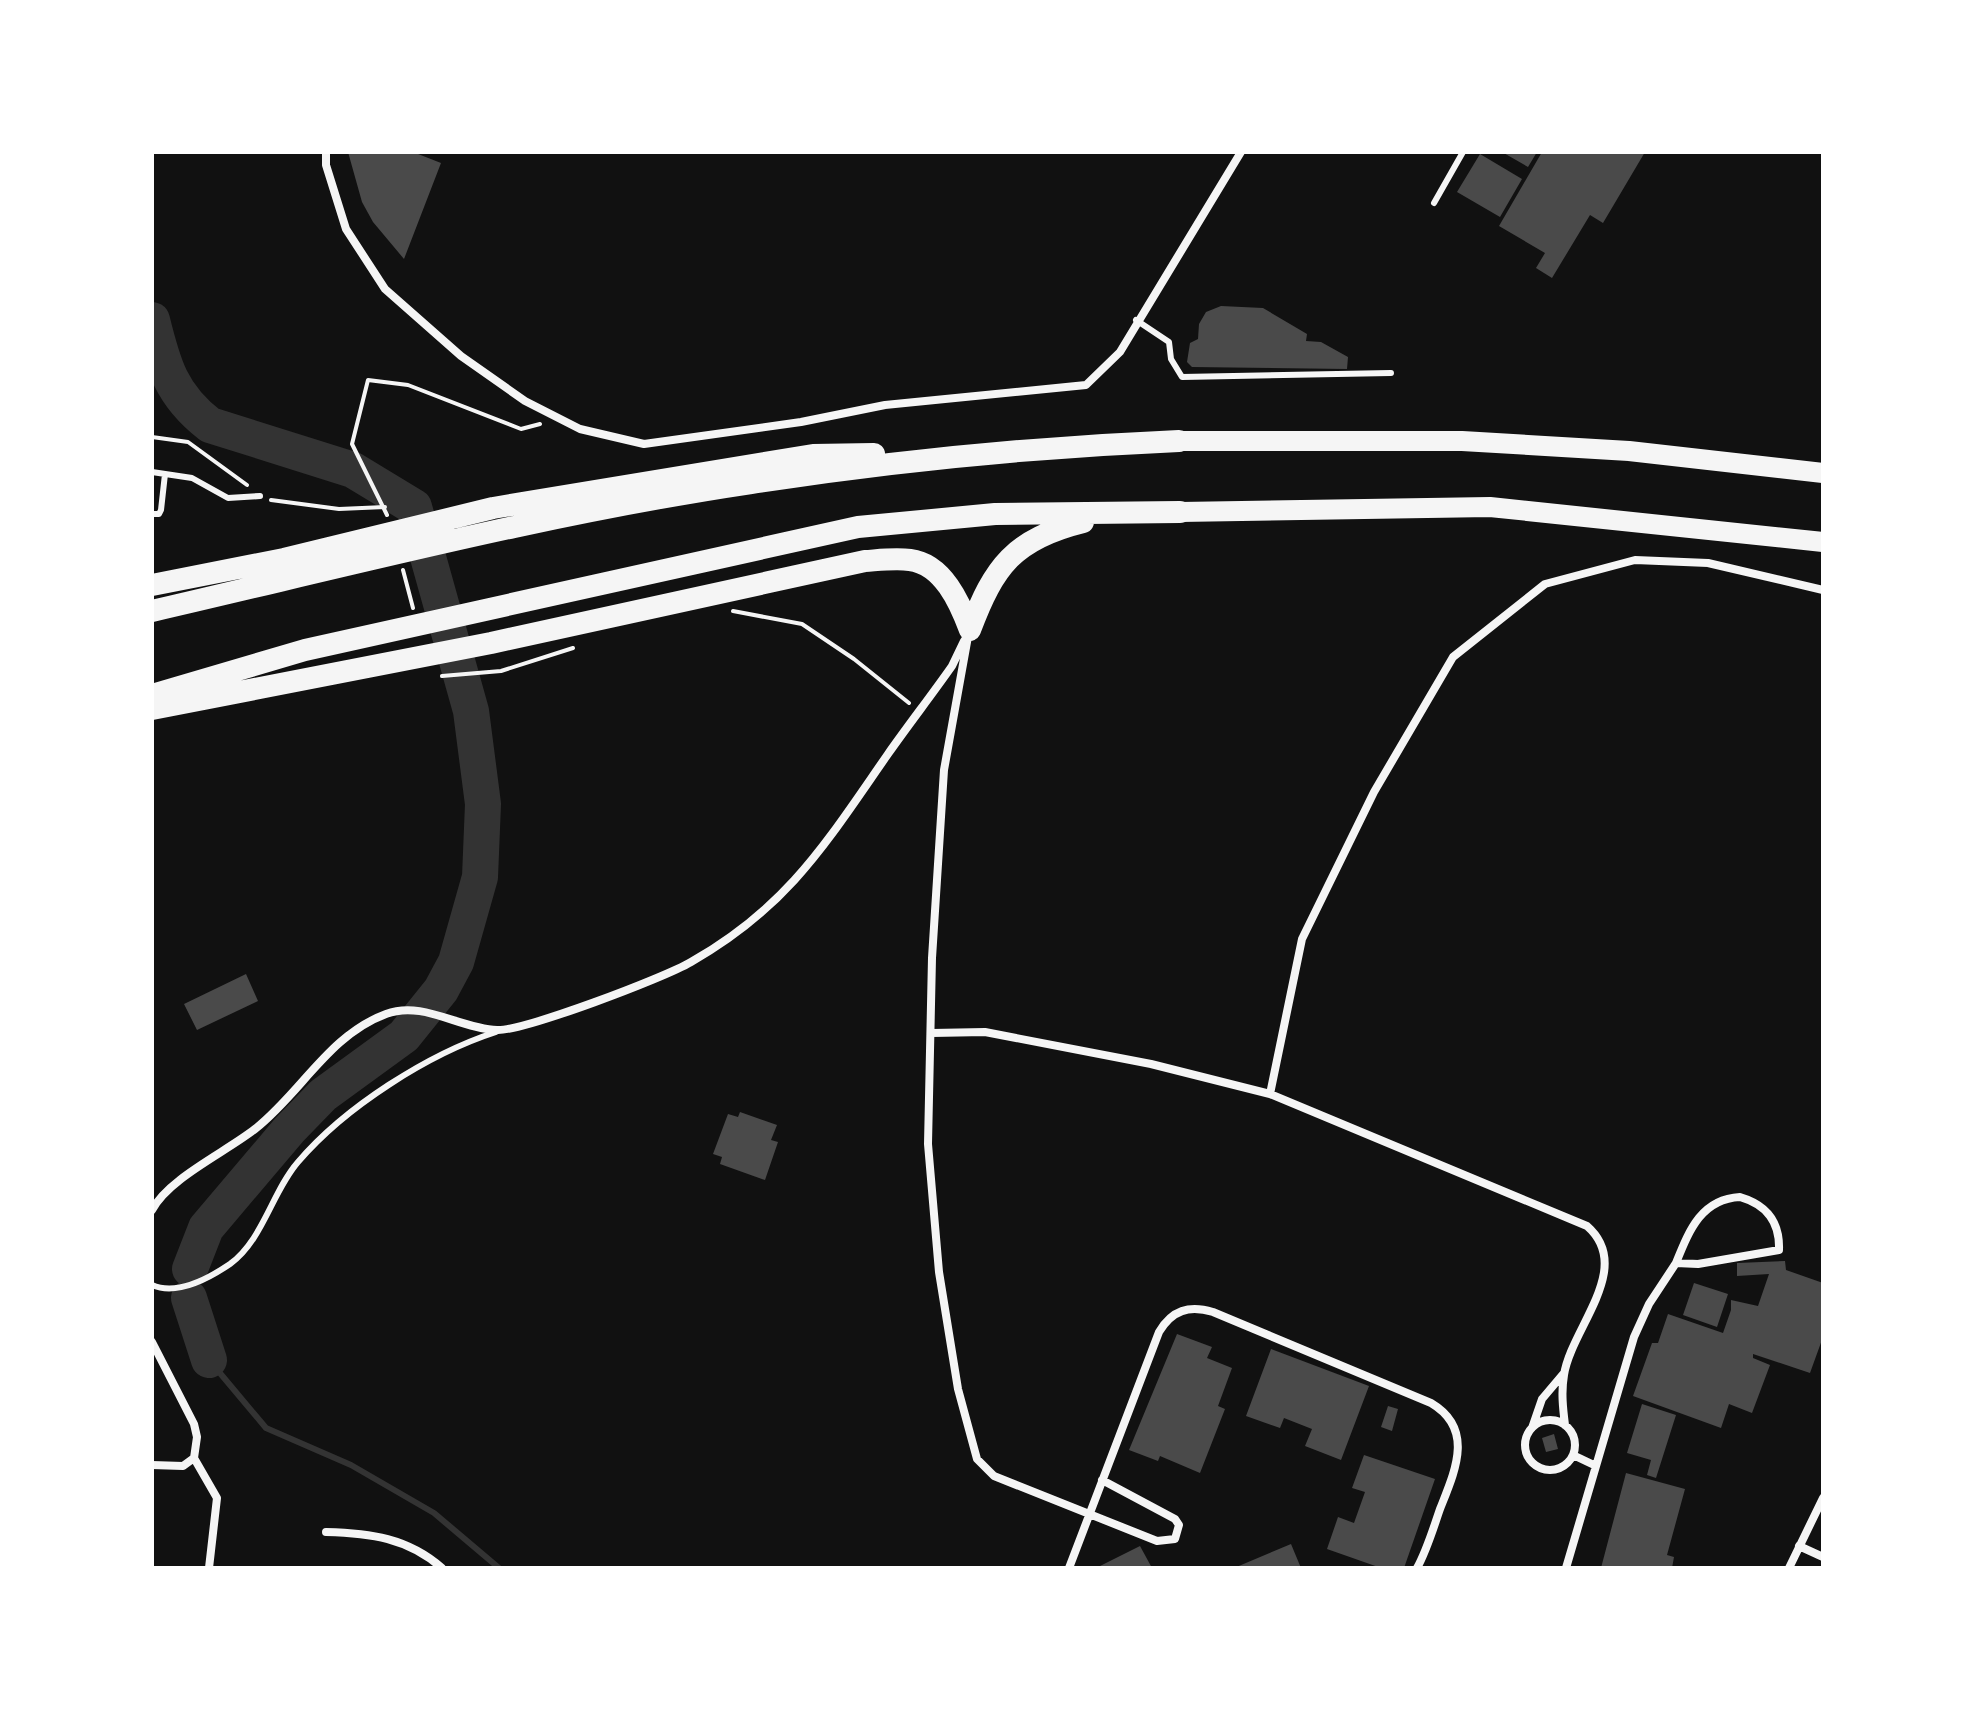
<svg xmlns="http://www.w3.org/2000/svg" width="1975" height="1720" viewBox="0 0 1975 1720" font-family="Roboto,sans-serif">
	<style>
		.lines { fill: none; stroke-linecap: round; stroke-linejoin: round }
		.stream { stroke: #333; stroke-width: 6 }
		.river { stroke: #333; stroke-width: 36 }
		.building { fill: #4a4a4a }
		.path { stroke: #f5f5f5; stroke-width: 4 }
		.service { stroke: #f5f5f5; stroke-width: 6 }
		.minor { stroke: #f5f5f5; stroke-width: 8 }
		.trunk { stroke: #f5f5f5; stroke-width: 20 }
		.motorway { stroke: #f5f5f5; stroke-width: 22 }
	</style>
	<rect width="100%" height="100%" fill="#111"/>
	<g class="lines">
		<path class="stream" d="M 209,1360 L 266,1428 L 351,1465 L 434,1513 L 499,1568"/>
		<path class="river" d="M 152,320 C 163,365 171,395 210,425 L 353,470 L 414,507 L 471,711 L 483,804 L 480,877 L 456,962 L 441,990 L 404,1036 L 323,1095 L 289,1130 L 206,1228 L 190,1269
			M 189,1298 L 209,1360"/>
	</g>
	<path class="building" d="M 348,152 L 413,152 L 441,163 L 404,259 L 373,222 L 362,202 Z
		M 1502,152 L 1537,152 L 1528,167 Z
		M 1542,152 L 1645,152 L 1603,223 L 1590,215 L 1552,278 L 1536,268 L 1545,253 L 1499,226 Z
		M 1480,154 L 1522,179 L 1500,217 L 1457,192 Z
		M 1221,306 L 1263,308 L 1307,334 L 1306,341 L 1321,342 L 1348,357 L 1347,369 L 1192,367 L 1187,362 L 1190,343 L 1198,339 L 1199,324 L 1206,312 Z
		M 246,974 L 258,1001 L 197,1030 L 184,1004 Z
		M 740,1112 L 777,1125 L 771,1140 L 778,1142 L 765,1180 L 720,1164 L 722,1157 L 713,1154 L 728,1114 L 738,1117 Z
		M 1785,1261 L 1786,1270 L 1823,1283 L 1823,1337 L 1810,1373 L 1753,1354 L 1753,1358 L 1770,1365 L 1752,1413 L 1729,1404 L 1721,1428 L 1633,1396 L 1652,1343 L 1658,1343 L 1668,1314 L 1723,1333 L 1731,1310 L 1731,1300 L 1758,1306 L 1769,1274 L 1737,1276 L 1737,1263 Z
		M 1694,1283 L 1728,1294 L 1717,1327 L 1683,1315 Z
		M 1177,1334 L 1212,1347 L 1207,1358 L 1232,1368 L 1218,1406 L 1225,1409 L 1200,1473 L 1160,1456 L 1158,1461 L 1129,1450 Z
		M 1271,1349 L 1369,1386 L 1341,1460 L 1305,1446 L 1312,1429 L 1284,1418 L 1280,1428 L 1246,1416 Z
		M 1642,1404 L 1676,1415 L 1656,1478 L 1647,1475 L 1651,1460 L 1627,1453 Z
		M 1388,1406 L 1398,1409 L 1392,1431 L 1381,1427 Z
		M 1554,1434 L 1558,1449 L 1546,1452 L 1542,1438 Z
		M 1364,1455 L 1435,1479 L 1404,1568 L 1381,1568 L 1327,1549 L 1338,1517 L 1354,1523 L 1365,1492 L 1352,1488 Z
		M 1626,1473 L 1685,1489 L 1667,1555 L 1674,1557 L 1672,1568 L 1601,1568 Z
		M 1291,1544 L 1301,1568 L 1234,1568 Z
		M 1140,1546 L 1152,1568 L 1096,1568 Z"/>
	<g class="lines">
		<path class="path" d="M 152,437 L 188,442 L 247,485
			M 271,500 L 339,509 L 385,507
			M 387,515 L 352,444 L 368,380 L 408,385 L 521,429 L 540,424
			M 403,570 L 413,608
			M 733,611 L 802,624 L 854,659 L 909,703
			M 442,676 L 501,671 L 573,648"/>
		<path class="service" d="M 1434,203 L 1463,152
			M 1136,320 L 1169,342 L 1171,359 L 1182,377 L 1391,373
			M 152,472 L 192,478 L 228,498 L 260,496
			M 152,514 L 159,514 L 161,510 L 165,474
			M 152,1285 C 177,1296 208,1279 230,1264 C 263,1240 272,1192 298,1162 C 345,1107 428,1054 496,1032"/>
		<path class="minor" d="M 326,152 L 326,165 L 346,229 L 385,289 L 461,356 L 525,401 L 580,429 L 644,444 L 801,422 L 885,405 L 1086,385 L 1120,352 L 1241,152
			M 969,631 L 944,770 L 932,958 L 928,1144 L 939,1272 L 958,1389 L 977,1459 L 994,1476 L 1157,1541 L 1175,1539 L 1179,1525 L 1175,1519 L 1102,1480
			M 932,1033 L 985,1032 L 1151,1064 L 1270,1094 L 1587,1226 C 1635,1268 1571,1328 1564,1375 C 1561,1392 1563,1409 1565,1425
			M 1270,1094 L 1302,939 L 1374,792 L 1453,657 L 1545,584 L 1635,560 L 1708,563 L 1823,590
			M 1740,1197 C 1767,1205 1780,1222 1779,1250 L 1698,1264 L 1676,1263 C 1689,1231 1701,1199 1740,1197 Z
			M 152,1210 C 169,1178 226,1152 255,1129 C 301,1093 329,1035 386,1014 C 423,1000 460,1029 497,1030 C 524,1031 664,978 691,962 C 788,907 826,843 888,754 C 909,724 931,696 952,666 L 964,641
			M 152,1342 L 194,1424 L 197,1437 L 194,1458
			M1525 1445a25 25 0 1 1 50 0a25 25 0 1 1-50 0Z
			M 1532,1428 L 1542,1399 L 1564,1373
			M 1573,1455 L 1594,1465
			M 194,1458 L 217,1498 L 209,1568
			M 152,1465 L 183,1466 L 194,1458
			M 326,1532 C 370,1533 408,1538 442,1568
			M 1799,1546 L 1823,1557
			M 1069,1568 L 1159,1332 C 1172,1310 1189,1305 1213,1312 L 1431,1403 C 1475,1429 1455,1471 1440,1509 C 1433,1529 1427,1550 1417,1568
			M 1566,1568 L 1634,1337 L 1649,1304 L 1676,1263
			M 1789,1568 L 1823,1498"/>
		<path class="trunk" d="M 1179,441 L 1462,441 L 1629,451 L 1823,473
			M 1180,512 L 1490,507 L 1823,542"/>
		<path class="motorway" d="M 152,585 L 284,559 L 493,508 L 813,455 L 874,454
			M 152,611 C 351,565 549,513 751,483 C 893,461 1036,447 1179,441
			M 970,630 C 994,566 1014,539 1083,522
			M 152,695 L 305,650 L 858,527 L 995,514 L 1180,512
			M 152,709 L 491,643 L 865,561 C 880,560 896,558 910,560 C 943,564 960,603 970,630"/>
	</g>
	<rect width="1975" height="1720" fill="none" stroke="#ffffff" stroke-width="308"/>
</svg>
